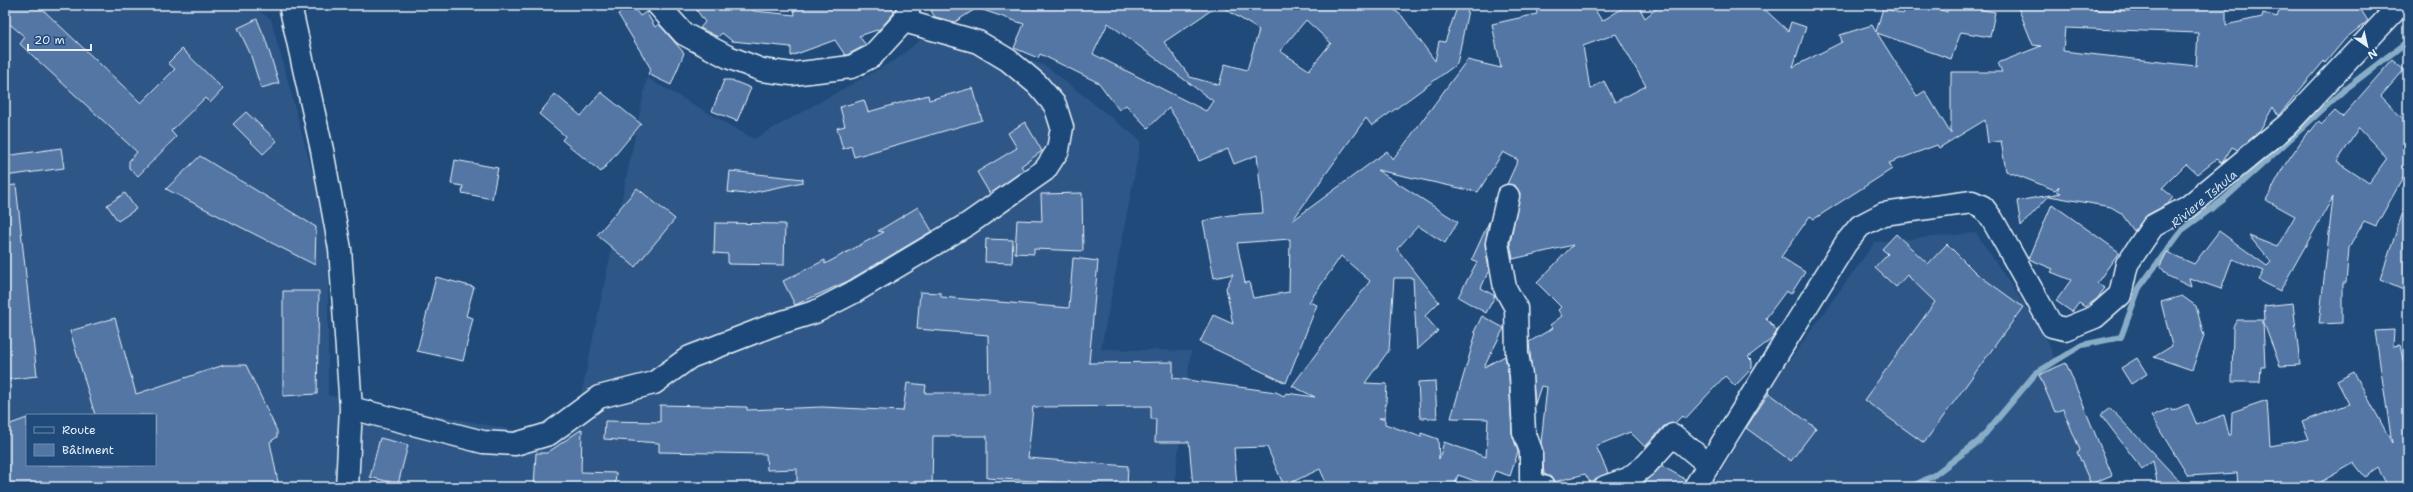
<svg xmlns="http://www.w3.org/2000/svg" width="2413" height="492" viewBox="0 0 2413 492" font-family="'Shantell Sans',sans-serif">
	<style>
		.built { fill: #2e5787; fill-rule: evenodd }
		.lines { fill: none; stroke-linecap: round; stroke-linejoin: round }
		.stream { stroke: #8aadc7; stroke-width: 6 }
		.building { fill: #5276a5; stroke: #e8f1f8; fill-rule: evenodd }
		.minor-casing { stroke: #e8f1f8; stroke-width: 25 }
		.minor { stroke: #1f4a7a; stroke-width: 22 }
		.labels { text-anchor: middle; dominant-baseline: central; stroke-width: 3.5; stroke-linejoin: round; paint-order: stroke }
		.water-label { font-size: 12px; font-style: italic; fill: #d1e0ec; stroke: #1f4a7a }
	</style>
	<rect width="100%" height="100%" fill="#1f4a7a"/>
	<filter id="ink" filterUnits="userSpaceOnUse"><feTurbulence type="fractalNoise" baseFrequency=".025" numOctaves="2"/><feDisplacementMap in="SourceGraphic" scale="8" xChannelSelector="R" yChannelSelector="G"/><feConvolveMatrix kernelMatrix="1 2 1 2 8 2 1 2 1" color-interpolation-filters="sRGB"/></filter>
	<g filter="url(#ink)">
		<path class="built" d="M 5,5 L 249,5 L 271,19 L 328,230 L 328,395 L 542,435 L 581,396 L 647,78 L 754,139 L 898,58 L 935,28 L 1046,66 L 1141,141 L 1101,349 L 1191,351 L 1174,487 L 5,487 ZM 27,415 L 155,415 L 155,465 L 27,465 Z
			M 1976,233 L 2046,337 L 2103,487 L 1712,487 L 1773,383 L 1875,242 Z"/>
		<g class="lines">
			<path class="stream" d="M 1911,487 L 1933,476 L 1979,441 L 2036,373 L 2082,345 L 2121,337 L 2139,288 L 2182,230 L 2223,200 L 2344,90 L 2408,41"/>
		</g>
		<path class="building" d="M 5,5 L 38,5 L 141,103 L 175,69 L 168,63 L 182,49 L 223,89 L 210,103 L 205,98 L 171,131 L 176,137 L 138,176 L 129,168 L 129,161 L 137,152 L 20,44 L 25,37 L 5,20 Z
			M 632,5 L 640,16 L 646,12 L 655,27 L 659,24 L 684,53 L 671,85 L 648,74 L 651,69 L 618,14 Z
			M 693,5 L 746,5 L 754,11 L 795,15 L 793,5 L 891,5 L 894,13 L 880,29 L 859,36 L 866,45 L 847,55 L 845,55 L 835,40 L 791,56 L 791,47 L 732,41 L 722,33 L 718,37 L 700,28 L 705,22 Z
			M 940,5 L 1388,5 L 1402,16 L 1435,61 L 1439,41 L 1445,42 L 1458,5 L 1469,5 L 1457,64 L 1372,126 L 1366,118 L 1292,221 L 1387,151 L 1393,160 L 1467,60 L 1501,68 L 1492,24 L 1537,14 L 1536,5 L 1592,5 L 1602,21 L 1628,5 L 1638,5 L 1645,18 L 1661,5 L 1760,5 L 1788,31 L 1791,22 L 1806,27 L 1793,67 L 1842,42 L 1840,35 L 1872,25 L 1876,32 L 1883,8 L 1903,14 L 1907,5 L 1927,5 L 1947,12 L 1948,5 L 1955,5 L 1995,12 L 1990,37 L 1961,32 L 1951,59 L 1877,33 L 1917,96 L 1925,91 L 1951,134 L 1951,72 L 2002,72 L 1998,63 L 2041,46 L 2033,45 L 2017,5 L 2093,5 L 2096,10 L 2138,11 L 2137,5 L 2189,7 L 2226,5 L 2226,25 L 2262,17 L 2263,13 L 2277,17 L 2281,5 L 2358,5 L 2368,21 L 2346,38 L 2325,63 L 2324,61 L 2278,116 L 2273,107 L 2259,132 L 2238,150 L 2232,147 L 2222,163 L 2216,159 L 2197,174 L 2186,164 L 2162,188 L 2173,197 L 2168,204 L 2147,215 L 2134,231 L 2121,213 L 2111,207 L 2049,196 L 2021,226 L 2017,201 L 2061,193 L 2057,191 L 2059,186 L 2055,190 L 2006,171 L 2001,141 L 1988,143 L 1985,120 L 1939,148 L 1937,145 L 1889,163 L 1892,169 L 1814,219 L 1810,216 L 1781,257 L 1805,272 L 1791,294 L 1786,291 L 1766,318 L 1777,331 L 1773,338 L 1748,357 L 1752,361 L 1752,368 L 1735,386 L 1725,376 L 1685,419 L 1682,416 L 1675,423 L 1664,426 L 1645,447 L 1630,432 L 1596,446 L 1608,473 L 1596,479 L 1593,487 L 1585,474 L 1554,482 L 1551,477 L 1544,474 L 1541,443 L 1547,387 L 1541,386 L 1535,404 L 1529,342 L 1553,328 L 1550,325 L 1562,316 L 1558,310 L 1561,307 L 1537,283 L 1573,245 L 1513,259 L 1510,243 L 1520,193 L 1516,187 L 1507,184 L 1518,160 L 1503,152 L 1478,192 L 1377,170 L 1458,222 L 1445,243 L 1418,226 L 1397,249 L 1439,302 L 1425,316 L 1438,331 L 1417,350 L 1413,278 L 1394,278 L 1389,350 L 1365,383 L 1387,384 L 1385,418 L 1379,418 L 1385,420 L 1385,424 L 1421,437 L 1421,433 L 1438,439 L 1439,459 L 1444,442 L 1486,457 L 1488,419 L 1451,418 L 1476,333 L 1474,332 L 1482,316 L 1504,328 L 1484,367 L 1505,356 L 1509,376 L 1512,433 L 1518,452 L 1510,476 L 1495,471 L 1489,486 L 1458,475 L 1454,487 L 1328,487 L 1320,469 L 1284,486 L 1267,447 L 1234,448 L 1237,487 L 1193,487 L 1189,442 L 1155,442 L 1156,419 L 1151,419 L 1151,406 L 1033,407 L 1028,458 L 1128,466 L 1127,487 L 987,478 L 987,436 L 933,436 L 932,487 L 797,485 L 797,469 L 767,470 L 766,454 L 659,452 L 659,443 L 604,439 L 605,421 L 660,422 L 660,405 L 747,407 L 747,410 L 822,407 L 903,411 L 907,383 L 926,385 L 925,393 L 989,393 L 988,335 L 917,329 L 920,292 L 941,293 L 941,297 L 1069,308 L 1073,258 L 1098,261 L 1089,363 L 1173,362 L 1173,378 L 1276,392 L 1284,396 L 1286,393 L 1315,397 L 1292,386 L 1370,281 L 1341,256 L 1309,302 L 1317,305 L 1286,383 L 1200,342 L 1213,315 L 1233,324 L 1226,288 L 1233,274 L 1214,278 L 1203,221 L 1230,215 L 1263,213 L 1257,155 L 1234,164 L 1228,149 L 1199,161 L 1191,142 L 1169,108 L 1148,128 L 1126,105 L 1119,110 L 1099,83 L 1040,54 L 1038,58 L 1014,48 L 1024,24 L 977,8 L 955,22 L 935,17 L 931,11 ZM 1219,5 L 1259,30 L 1247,70 L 1225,64 L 1219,85 L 1190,77 L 1164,42 ZM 1306,20 L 1331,43 L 1309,70 L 1280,51 ZM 1108,23 L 1213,101 L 1206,111 L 1093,54 ZM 2065,28 L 2198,33 L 2196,66 L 2063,51 ZM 1616,34 L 1646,86 L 1615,102 L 1604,81 L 1590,89 L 1583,46 ZM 1290,239 L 1289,292 L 1253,298 L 1249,282 L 1245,283 L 1237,243 Z
			M 257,19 L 265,38 L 279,83 L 261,88 L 250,53 L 238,28 Z
			M 2392,60 L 2404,70 L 2381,96 L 2408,124 L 2408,169 L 2376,226 L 2364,221 L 2349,248 L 2346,283 L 2342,283 L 2342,323 L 2319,324 L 2333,197 L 2280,291 L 2259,280 L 2264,271 L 2232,259 L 2221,289 L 2189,278 L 2191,287 L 2168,276 L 2160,266 L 2167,252 L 2194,264 L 2219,231 L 2267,266 L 2271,262 L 2249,236 L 2277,247 L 2295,216 L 2266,200 L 2284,166 L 2309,130 L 2310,132 L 2319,121 L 2322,124 L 2335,111 L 2342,117 ZM 2359,128 L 2387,158 L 2369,183 L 2337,162 Z
			M 724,80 L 731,80 L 751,88 L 737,121 L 712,111 Z
			M 973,88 L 982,120 L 854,157 L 851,146 L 843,149 L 837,128 L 845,126 L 840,107 L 864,100 L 868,112 L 928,95 L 929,100 Z
			M 601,92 L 641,124 L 601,172 L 562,140 L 565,136 L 539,114 L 555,94 L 581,116 Z
			M 246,112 L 277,141 L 263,154 L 233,124 Z
			M 1025,122 L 1042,151 L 1021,166 L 1024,170 L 990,194 L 977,172 L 1017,148 L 1008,133 Z
			M 61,148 L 64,168 L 5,176 L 5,156 Z
			M 200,156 L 316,227 L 315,265 L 166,189 Z
			M 455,160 L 498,168 L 492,199 L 462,193 L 463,186 L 451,184 Z
			M 730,171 L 803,179 L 803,182 L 746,194 L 728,192 Z
			M 16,185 L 37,376 L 5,380 L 5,186 Z
			M 637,188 L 675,219 L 635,267 L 597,235 Z
			M 125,193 L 136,209 L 118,221 L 107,205 Z
			M 1082,193 L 1083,251 L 1034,249 L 1034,254 L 1015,253 L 1017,220 L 1042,221 L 1041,194 Z
			M 2052,204 L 2119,252 L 2097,283 L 2105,288 L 2097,299 L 2085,307 L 2079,303 L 2072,312 L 2056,301 L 2071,280 L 2051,272 L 2053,269 L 2029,259 Z
			M 2405,206 L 2408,207 L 2408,292 L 2380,280 Z
			M 918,207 L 932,231 L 848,281 L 795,305 L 783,281 L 825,260 L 825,264 L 884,232 L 878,231 Z
			M 1489,222 L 1485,245 L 1489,270 L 1481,288 L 1495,296 L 1486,313 L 1458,297 L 1477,262 L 1472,259 Z
			M 715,223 L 785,224 L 784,265 L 728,264 L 728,254 L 714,253 Z
			M 1896,234 L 1928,264 L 1947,244 L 1976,273 L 2023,307 L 1924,443 L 1864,400 L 1935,302 L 1907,275 L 1896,287 L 1875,268 L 1888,254 L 1882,249 Z
			M 986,239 L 1013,240 L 1012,263 L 985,262 Z
			M 436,277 L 474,287 L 466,316 L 473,318 L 463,361 L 417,351 Z
			M 283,291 L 319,291 L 317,394 L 283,396 Z
			M 2182,296 L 2196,306 L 2204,336 L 2192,370 L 2154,357 L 2172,346 L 2161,302 Z
			M 2293,303 L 2300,365 L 2280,366 L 2263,321 L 2265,367 L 2261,367 L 2260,382 L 2232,382 L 2233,327 L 2237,320 L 2265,320 L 2264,306 Z
			M 115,318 L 136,394 L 224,365 L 246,365 L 277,431 L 277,437 L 270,442 L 279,487 L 5,487 L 5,426 L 27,418 L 27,465 L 155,465 L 155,415 L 95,415 L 70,331 Z
			M 2394,330 L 2393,346 L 2400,345 L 2403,360 L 2408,371 L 2408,487 L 2388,487 L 2378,468 L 2365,477 L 2354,463 L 2319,483 L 2319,487 L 2269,487 L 2268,484 L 2238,486 L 2237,473 L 2188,476 L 2151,416 L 2171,408 L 2172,411 L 2188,404 L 2197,425 L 2224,415 L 2229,435 L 2231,435 L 2232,412 L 2267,400 L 2270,446 L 2309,439 L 2302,422 L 2349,404 L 2337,381 L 2354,372 L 2392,443 L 2375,331 Z
			M 2137,358 L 2147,374 L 2131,384 L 2121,368 Z
			M 2066,363 L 2112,475 L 2091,484 L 2077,452 L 2080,450 L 2063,409 L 2055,412 L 2039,375 Z
			M 1435,381 L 1437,418 L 1420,418 L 1418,382 Z
			M 1769,393 L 1816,428 L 1791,461 L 1746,428 Z
			M 2110,408 L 2152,452 L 2185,487 L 2158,487 L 2153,461 L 2142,469 L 2101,415 Z
			M 582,429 L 581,472 L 616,473 L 615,487 L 534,487 L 536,453 L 547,453 Z
			M 380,438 L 408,445 L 398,484 L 370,477 Z
			M 1662,466 L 1685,479 L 1683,487 L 1638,487 Z"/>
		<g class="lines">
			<g class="minor-casing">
				<path id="minor" d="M 290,5 L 322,150 L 340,249 L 351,408 L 347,487
					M 658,5 L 684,34 L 728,57 L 762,70 L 792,74 L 851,67 L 872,56 L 904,21 L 910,5
					M 1508,196 L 1497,243 L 1505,288 L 1516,308 L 1517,354 L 1521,375 L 1524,432 L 1531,451 L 1531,479 L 1537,486 L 1543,487
					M 351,408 L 483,442 L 515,444 L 549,434 L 599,397 L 654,383 L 690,357 L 773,325 L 815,312 L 854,292 L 968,224 L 1045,170 L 1058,150 L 1062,127 L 1055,105 L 1037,84 L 1008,60 L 978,42 L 904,21
					M 1605,487 L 1628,479 L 1646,465 L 1673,435 L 1709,465
					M 1695,487 L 1846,243 L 1860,226 L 1883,214 L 1972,202 L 1983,207 L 1992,219 L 2052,326 L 2065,329 L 2095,317 L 2120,295 L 2127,264 L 2153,226 L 2188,207 L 2287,125 L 2400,5"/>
			</g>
			<use href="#minor" class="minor"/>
		</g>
	</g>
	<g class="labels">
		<g class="water-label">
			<text transform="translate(2204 199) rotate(-40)">Riviere Tshula</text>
		</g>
	</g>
	<rect width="2413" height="492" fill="none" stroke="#1f4a7a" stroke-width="20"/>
	<rect x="10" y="10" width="2393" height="472" fill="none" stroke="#e8f1f8" stroke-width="1.5" filter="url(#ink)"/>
	<rect x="26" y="414" width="130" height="52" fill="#1f4a7a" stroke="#6f8dac"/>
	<rect x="34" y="427" width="20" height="6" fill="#1f4a7a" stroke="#6f8dac"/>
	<text x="62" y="434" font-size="12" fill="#e8f1f8">Route</text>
	<rect x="34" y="444" width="20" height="12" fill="#5276a5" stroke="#6f8dac"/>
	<text x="62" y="454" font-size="12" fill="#e8f1f8">Bâtiment</text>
	<g transform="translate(2367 46) rotate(146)" stroke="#1f4a7a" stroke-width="3" paint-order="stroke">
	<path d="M0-3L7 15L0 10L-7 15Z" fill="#e8f1f8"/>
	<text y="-6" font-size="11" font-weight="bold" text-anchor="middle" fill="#e8f1f8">N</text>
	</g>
	<path d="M28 44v6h63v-6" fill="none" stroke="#e8f1f8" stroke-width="2"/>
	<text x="34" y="44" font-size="12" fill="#e8f1f8" stroke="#1f4a7a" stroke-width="3" paint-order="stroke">20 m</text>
</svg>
